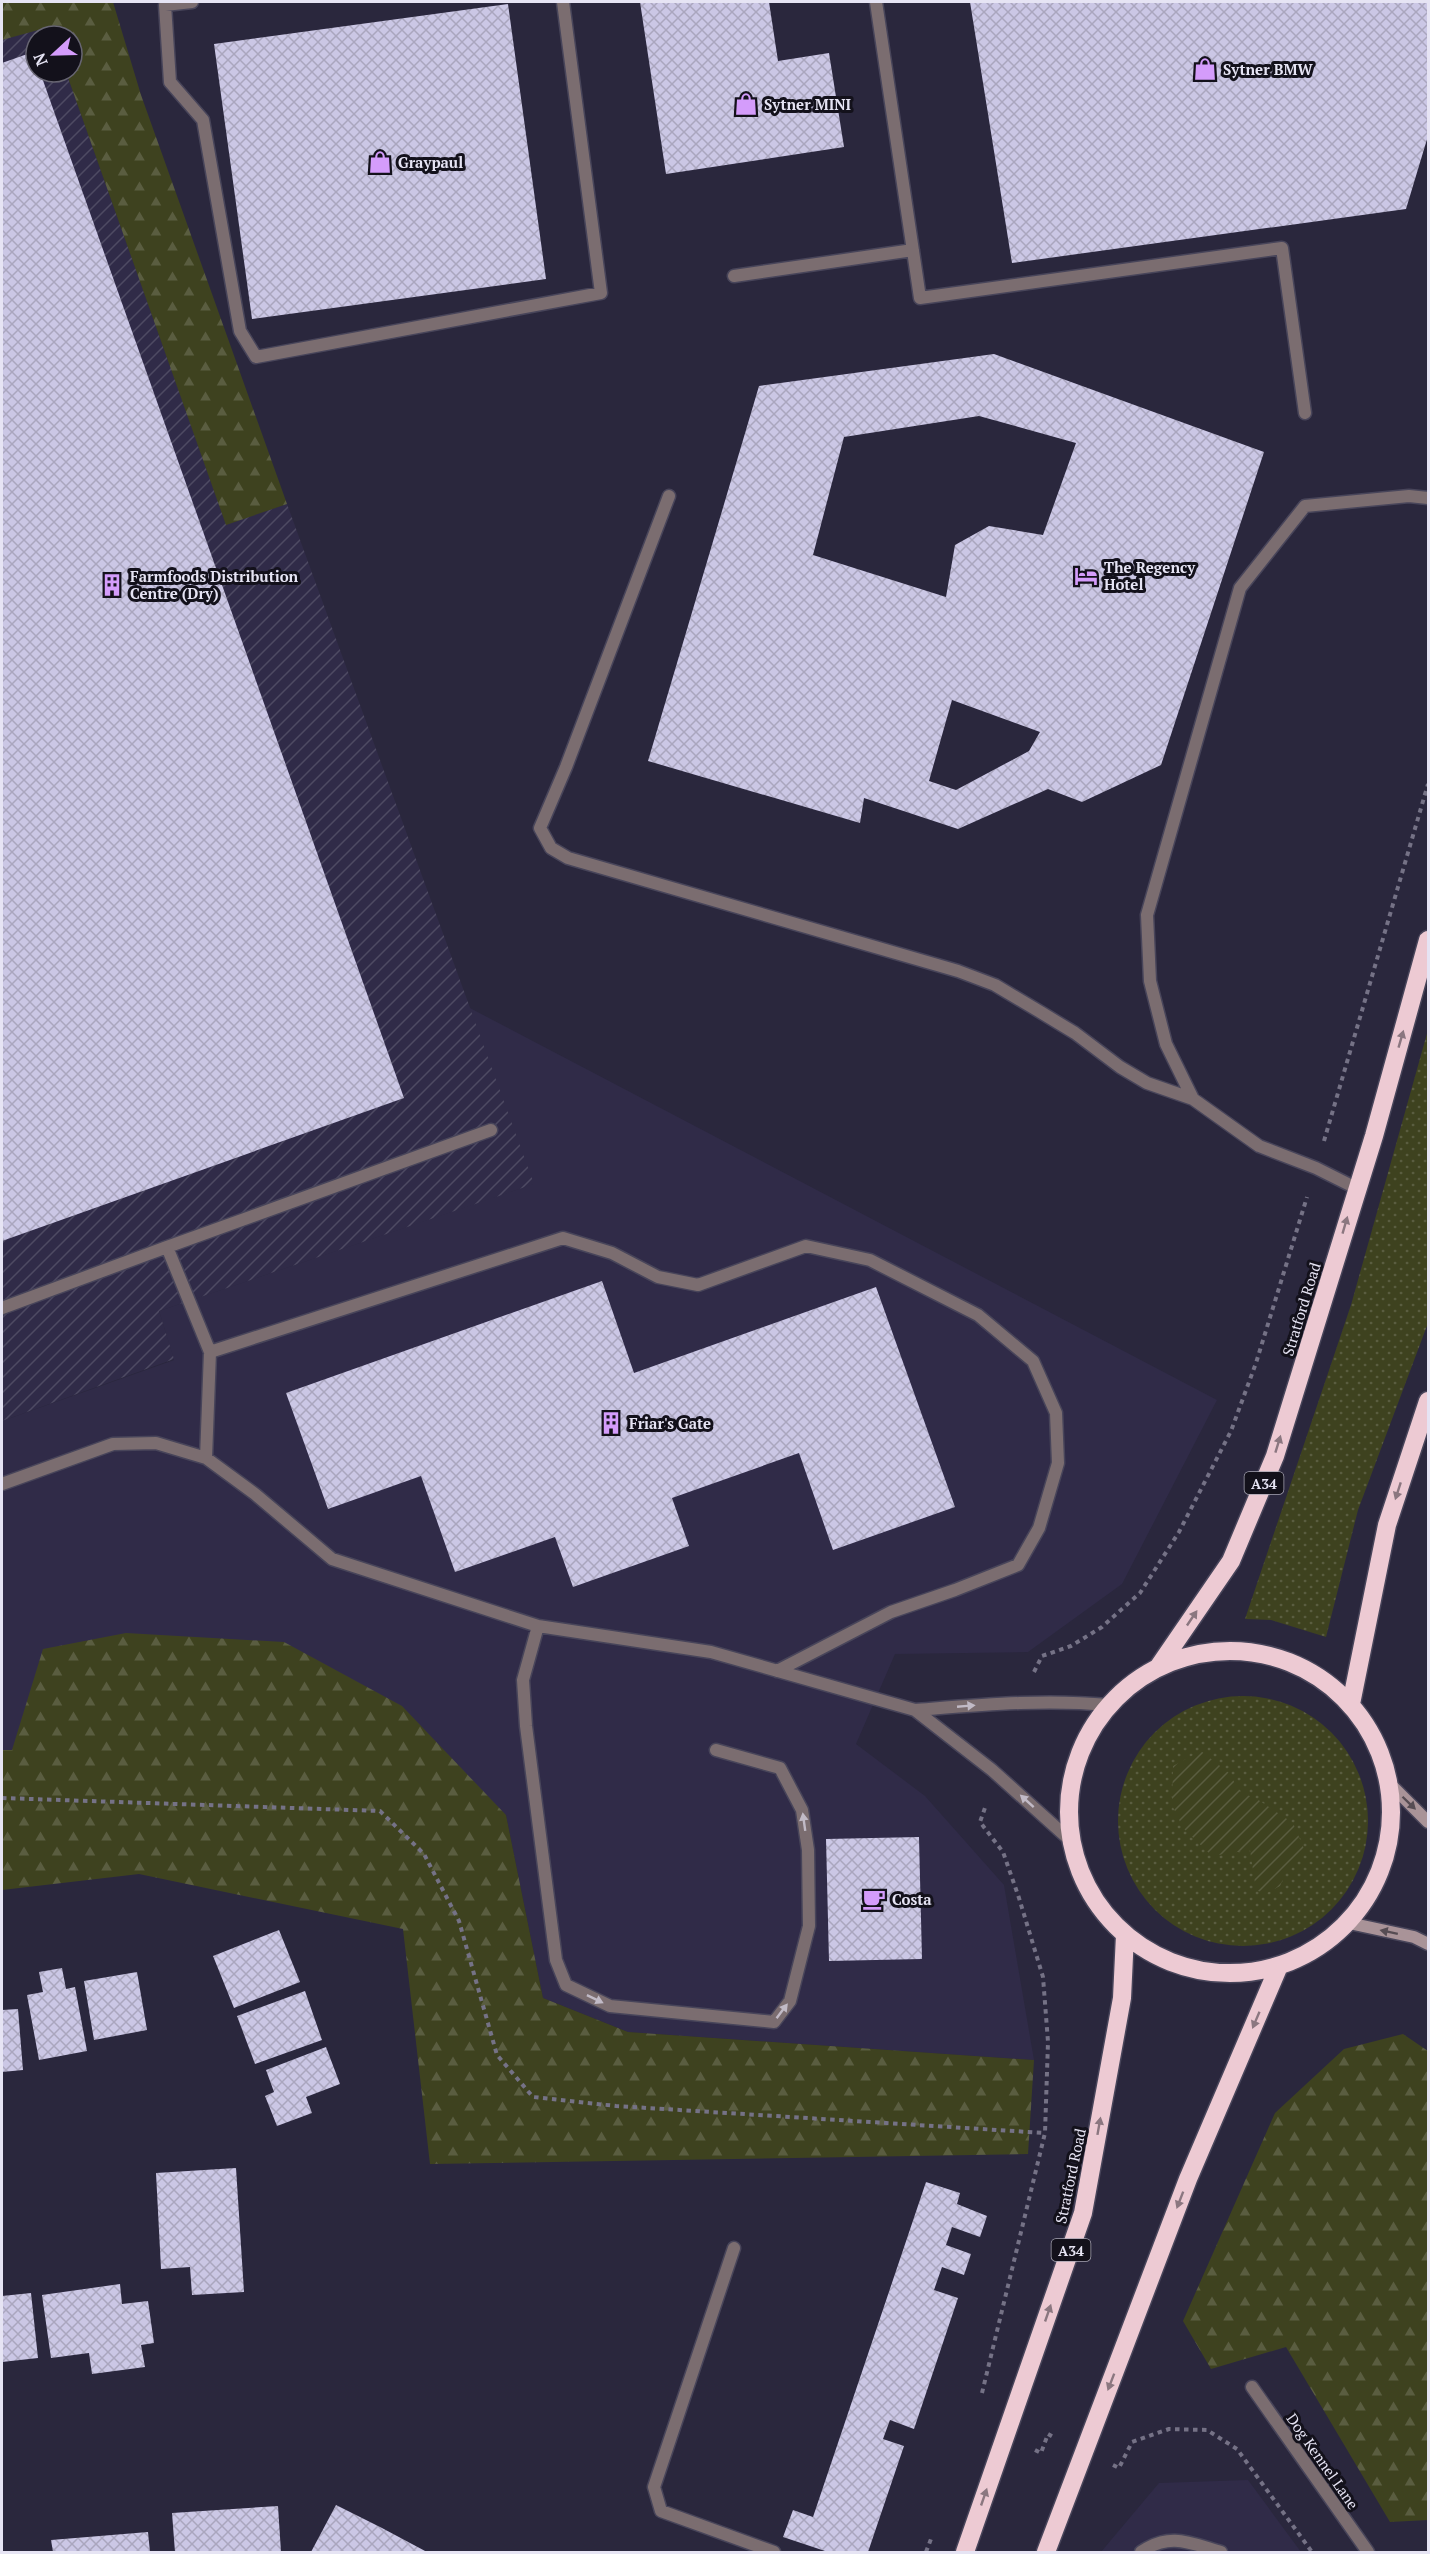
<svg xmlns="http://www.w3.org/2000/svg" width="1430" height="2554" viewBox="0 0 1430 2554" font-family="'PT Serif',serif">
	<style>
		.built { fill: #302b48 }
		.industrial { fill: url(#industrial-furrows) }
		.grass { fill: url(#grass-dots) }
		.forest { fill: url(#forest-firs) }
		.garden { fill: url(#garden-furrows) }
		.building { fill: url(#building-cross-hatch); fill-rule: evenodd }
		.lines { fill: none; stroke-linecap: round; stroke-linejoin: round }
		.lane-casing { stroke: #48455a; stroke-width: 15 }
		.street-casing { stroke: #48455a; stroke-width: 15 }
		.secondary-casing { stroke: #48455a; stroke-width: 15 }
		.highway-casing { stroke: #48455a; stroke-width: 21 }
		.path { stroke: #757286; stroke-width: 4; stroke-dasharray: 4.5 4.5; stroke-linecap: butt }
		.lane { stroke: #7b6d70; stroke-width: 12 }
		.street { stroke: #7b6d70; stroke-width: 12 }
		.secondary { stroke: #a99398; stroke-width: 12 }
		.highway { stroke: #edcad3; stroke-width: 18 }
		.oneway { fill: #8b7780 }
		.oneway2 { fill: #c1bac6 }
		.oneway3 { fill: #564c53 }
		.labels { text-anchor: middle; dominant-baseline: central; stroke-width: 6; stroke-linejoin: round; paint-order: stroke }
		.shield { fill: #13111b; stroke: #a7a5b3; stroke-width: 1.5 }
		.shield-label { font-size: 14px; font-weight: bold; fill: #e6e4f4 }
		.poi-label { font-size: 15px; font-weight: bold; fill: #e6e4f4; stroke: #13111b; text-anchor: start }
		.street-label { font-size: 15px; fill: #e6e4f4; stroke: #13111b }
	</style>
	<defs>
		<pattern id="industrial-furrows" width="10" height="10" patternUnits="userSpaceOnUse" patternTransform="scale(1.5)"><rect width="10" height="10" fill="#302b48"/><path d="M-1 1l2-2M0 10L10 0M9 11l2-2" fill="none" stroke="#4e4a63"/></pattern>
		<pattern id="grass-dots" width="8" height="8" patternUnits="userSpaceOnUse" patternTransform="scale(1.5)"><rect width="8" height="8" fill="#3e421f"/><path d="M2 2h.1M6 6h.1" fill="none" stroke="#5a5d40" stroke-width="1.8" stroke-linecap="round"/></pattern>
		<pattern id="forest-firs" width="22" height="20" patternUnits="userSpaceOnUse" patternTransform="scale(1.5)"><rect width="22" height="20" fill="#3e421f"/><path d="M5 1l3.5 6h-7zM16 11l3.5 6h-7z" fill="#5a5d40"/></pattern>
		<pattern id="garden-furrows" width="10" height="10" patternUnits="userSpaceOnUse" patternTransform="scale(1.5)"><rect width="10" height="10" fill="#3e421f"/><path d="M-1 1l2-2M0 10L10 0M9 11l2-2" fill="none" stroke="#5a5d40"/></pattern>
		<pattern id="building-cross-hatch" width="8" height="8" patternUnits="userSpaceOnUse" patternTransform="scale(1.5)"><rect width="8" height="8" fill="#cbc7e5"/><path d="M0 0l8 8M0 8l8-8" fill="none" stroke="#aaa6be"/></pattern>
	</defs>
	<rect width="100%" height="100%" fill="#2a273d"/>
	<path class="built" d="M 468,1007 L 1217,1400 L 1122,1584 L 1028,1652 L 895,1654 L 856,1744 L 925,1796 L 1004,1885 L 1034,2060 L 628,2032 L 543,1998 L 506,1815 L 353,1760 L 2,1750 L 2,1421 L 174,1360 L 159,1311 L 533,1184 Z
		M 1248,2480 L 1301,2552 L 1101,2552 L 1159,2483 Z"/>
	<path class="industrial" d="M 49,26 L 53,36 L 36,36 L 36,72 L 66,72 L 226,524 L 287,504 L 534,1184 L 159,1311 L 174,1359 L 2,1421 L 2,40 Z"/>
	<path class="grass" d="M 1428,1030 L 1428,1323 L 1358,1510 L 1326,1637 L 1271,1620 L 1245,1619 L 1351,1305 Z
		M1118 1821a125 125 0 1 1 250 0a125 125 0 1 1-250 0Z"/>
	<path class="forest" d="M 2,2 L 113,2 L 141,95 L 287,504 L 226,525 L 66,72 L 72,72 L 72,36 L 53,36 L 49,27 L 2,40 Z
		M 126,1633 L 284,1642 L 402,1706 L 506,1815 L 543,1998 L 628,2032 L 1034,2060 L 1028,2154 L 430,2164 L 403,1929 L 139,1874 L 2,1890 L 2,1750 L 12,1750 L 43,1649 Z
		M 1403,2034 L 1428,2051 L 1428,2520 L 1390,2522 L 1286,2347 L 1211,2369 L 1183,2321 L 1275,2113 L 1344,2049 Z"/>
	<path class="garden" d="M 1201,1751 L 1229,1773 L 1240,1792 L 1257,1799 L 1293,1823 L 1305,1851 L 1290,1862 L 1280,1886 L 1265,1894 L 1256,1890 L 1250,1850 L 1212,1856 L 1183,1828 L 1172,1805 L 1173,1766 Z"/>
	<path class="building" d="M 640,2 L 769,2 L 778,61 L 829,53 L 844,147 L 666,174 Z
		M 970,2 L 1428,2 L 1428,136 L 1406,209 L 1012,263 Z
		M 508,4 L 546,279 L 252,319 L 214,44 Z
		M 33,52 L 36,72 L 40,72 L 404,1098 L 2,1241 L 2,63 Z
		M 994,354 L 1264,452 L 1161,765 L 1082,802 L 1048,789 L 958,829 L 864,798 L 860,823 L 648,761 L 759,386 ZM 979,416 L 1076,443 L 1043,535 L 989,526 L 955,545 L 946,597 L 813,555 L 844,437 ZM 952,700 L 1040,732 L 1029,751 L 956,790 L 929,781 Z
		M 602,1281 L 634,1373 L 876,1287 L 955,1507 L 833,1550 L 799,1453 L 672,1498 L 689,1546 L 573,1587 L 555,1537 L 455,1572 L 421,1476 L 328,1509 L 286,1393 Z
		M 919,1837 L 922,1959 L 829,1961 L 826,1839 Z
		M 279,1930 L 300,1982 L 234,2008 L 213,1956 Z
		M 62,1968 L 66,1989 L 75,1987 L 87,2051 L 39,2060 L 27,1995 L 43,1992 L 39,1972 Z
		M 137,1972 L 147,2030 L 94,2040 L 84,1981 Z
		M 305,1991 L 322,2040 L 255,2064 L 237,2016 Z
		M 18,2009 L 23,2070 L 2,2072 L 2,2010 Z
		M 326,2047 L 340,2084 L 306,2097 L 312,2113 L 277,2126 L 265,2096 L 274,2092 L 266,2070 Z
		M 236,2168 L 244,2292 L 192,2295 L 190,2267 L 161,2269 L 156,2173 Z
		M 926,2182 L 960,2193 L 957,2204 L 987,2216 L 980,2237 L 952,2227 L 946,2245 L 971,2254 L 964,2275 L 942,2267 L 934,2290 L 958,2298 L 914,2429 L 890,2420 L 883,2439 L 904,2446 L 868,2552 L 828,2552 L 783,2537 L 793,2510 L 813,2517 Z
		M 120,2284 L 122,2304 L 148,2301 L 154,2343 L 141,2345 L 145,2367 L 92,2374 L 89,2353 L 51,2358 L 42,2295 Z
		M 31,2293 L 38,2358 L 2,2362 L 2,2296 Z
		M 336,2505 L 382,2528 L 427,2552 L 311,2552 Z
		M 278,2506 L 281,2552 L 175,2552 L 172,2513 Z
		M 148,2532 L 150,2552 L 53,2552 L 51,2540 Z"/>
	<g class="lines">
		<g class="lane-casing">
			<path id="lane" d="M 192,2 L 165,5 L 170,82 L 203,120 L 240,331 L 256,357 L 601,293 L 563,2
				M 876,2 L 920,298 L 1282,248 L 1305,413
				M 734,276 L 913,250
				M 669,496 L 566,767 L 540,828 L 551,848 L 568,858 L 958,971 L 995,985 L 1042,1013 L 1075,1033 L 1120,1067 L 1147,1083 L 1193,1099
				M 491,1130 L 167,1247 L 210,1352 L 563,1238 L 612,1253 L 658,1277 L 698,1285 L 806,1246 L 870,1260 L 978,1315 L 1033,1361 L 1056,1413 L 1058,1463 L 1039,1528 L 1018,1565 L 955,1590 L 891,1612 L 777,1671
				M 1356,1188 L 1316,1168 L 1259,1146 L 1193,1099 L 1166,1044 L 1150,981 L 1147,915 L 1240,588 L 1305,506 L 1409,496 L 1428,498
				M 2,1308 L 167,1247
				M 206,1458 L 210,1352
				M 2,1484 L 113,1444 L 156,1443 L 206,1458 L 255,1494 L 332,1559 L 538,1626 L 711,1652 L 915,1710
				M 538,1626 L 523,1680 L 526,1726 L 556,1960 L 566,1985 L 610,2006 L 774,2022 L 790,2001 L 809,1926 L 808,1850 L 802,1810 L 780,1768 L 716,1750
				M 1070,1840 L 992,1770 L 915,1710 C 980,1705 1043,1699 1108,1705
				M 734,2248 L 654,2487 L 661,2511 L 774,2552
				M 1141,2552 C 1170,2532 1190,2543 1221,2552"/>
		</g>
		<g class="street-casing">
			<path id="street" d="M 1252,2387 L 1368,2552"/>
		</g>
		<g class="secondary-casing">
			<path id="secondary" d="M 1390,1784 L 1428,1822
				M 1349,1923 L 1414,1937 L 1428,1944"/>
		</g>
		<g class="highway-casing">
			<path id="highway" d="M1069 1812a161 161 0 1 1 322 0a161 161 0 1 1-322 0Z
				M 1159,1666 L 1231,1561 L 1275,1456 L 1374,1136 L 1428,940
				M 1351,1704 L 1387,1525 L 1428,1401
				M 965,2552 L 1083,2213 L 1122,1998 L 1125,1935
				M 1046,2552 L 1188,2179 L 1279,1966"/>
		</g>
		<path class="path" d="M 1324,1141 L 1428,784
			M 1034,1672 L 1042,1656 L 1071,1646 L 1102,1627 L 1140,1593 L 1179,1532 L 1231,1431 L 1256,1363 L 1307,1197
			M 2,1798 L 380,1811 L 424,1854 L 459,1921 L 497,2055 L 533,2097 L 616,2106 L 1045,2133
			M 982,2393 L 1045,2133 L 1048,2042 L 1043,1977 L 1019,1898 L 1003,1852 L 980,1822 L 986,1805
			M 1035,2450 L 1041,2453 L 1048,2434 L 1055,2438
			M 1113,2465 L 1119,2468 L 1132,2442 L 1169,2429 L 1207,2430 L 1237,2449 L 1312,2552
			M 926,2552 L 931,2539"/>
		<use href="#lane" class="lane"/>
		<use href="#street" class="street"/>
		<use href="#secondary" class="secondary"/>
		<use href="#highway" class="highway"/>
	</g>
	<defs><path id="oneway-solid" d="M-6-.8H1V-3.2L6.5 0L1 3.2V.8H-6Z" transform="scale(1.5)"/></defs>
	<g class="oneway">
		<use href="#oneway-solid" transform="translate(1401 1039) rotate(-74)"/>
		<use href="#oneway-solid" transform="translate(1345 1225) rotate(-74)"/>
		<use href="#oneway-solid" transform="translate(1278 1444) rotate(-73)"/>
		<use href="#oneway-solid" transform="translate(1398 1491) rotate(108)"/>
		<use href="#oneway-solid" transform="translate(1192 1618) rotate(-56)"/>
		<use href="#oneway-solid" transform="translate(1256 2020) rotate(113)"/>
		<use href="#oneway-solid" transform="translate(1099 2126) rotate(-80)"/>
		<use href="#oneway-solid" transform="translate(1180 2200) rotate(111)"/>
		<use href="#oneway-solid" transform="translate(1048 2313) rotate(-71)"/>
		<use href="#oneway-solid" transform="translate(1111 2382) rotate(111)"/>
		<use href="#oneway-solid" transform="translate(984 2497) rotate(-71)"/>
	</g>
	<g class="oneway2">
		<use href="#oneway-solid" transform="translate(966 1706) rotate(-5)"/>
		<use href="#oneway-solid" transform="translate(1027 1801) rotate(-138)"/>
		<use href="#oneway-solid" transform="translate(804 1822) rotate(-98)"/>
		<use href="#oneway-solid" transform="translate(595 1999) rotate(26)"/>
		<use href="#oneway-solid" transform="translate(782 2011) rotate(-53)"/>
	</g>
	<g class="oneway3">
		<use href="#oneway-solid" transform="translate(1409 1803) rotate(44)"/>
		<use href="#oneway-solid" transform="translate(1389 1932) rotate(-168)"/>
	</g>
	<defs>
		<g id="shop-bare" transform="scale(1.8)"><path d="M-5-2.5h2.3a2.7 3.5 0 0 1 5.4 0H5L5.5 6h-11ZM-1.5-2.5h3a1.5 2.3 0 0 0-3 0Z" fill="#d49cfb" stroke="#13111b" stroke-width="2.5" paint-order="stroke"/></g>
		<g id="hotel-bare" transform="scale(1.8)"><path d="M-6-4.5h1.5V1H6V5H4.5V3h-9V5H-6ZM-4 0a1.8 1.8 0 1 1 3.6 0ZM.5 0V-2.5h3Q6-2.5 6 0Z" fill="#d49cfb" stroke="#13111b" stroke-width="2.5" paint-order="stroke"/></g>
		<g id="building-bare" transform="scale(1.8)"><path d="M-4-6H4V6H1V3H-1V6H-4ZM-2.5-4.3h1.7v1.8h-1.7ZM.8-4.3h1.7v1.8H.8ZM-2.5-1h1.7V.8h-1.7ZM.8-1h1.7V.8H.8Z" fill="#d49cfb" stroke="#13111b" stroke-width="2.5" paint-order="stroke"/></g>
		<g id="cafe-bare" transform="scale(1.8)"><path d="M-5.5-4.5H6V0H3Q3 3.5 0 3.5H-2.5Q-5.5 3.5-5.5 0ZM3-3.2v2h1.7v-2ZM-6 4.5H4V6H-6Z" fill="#d49cfb" stroke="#13111b" stroke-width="2.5" paint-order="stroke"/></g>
	</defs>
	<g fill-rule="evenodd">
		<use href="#shop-bare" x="1205" y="69"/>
		<use href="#shop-bare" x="746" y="104"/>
		<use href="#shop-bare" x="380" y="162"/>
		<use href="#hotel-bare" x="1086" y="576"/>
		<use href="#building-bare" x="112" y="585"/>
		<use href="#building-bare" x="611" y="1423"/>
		<use href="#cafe-bare" x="874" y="1899"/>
	</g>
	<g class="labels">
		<g class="shield">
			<rect x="1244.5" y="1472" width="39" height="22" rx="4.5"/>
			<rect x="1051.5" y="2239" width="39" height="22" rx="4.5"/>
		</g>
		<g class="shield-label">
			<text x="1264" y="1483">A34</text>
			<text x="1071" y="2250">A34</text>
		</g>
		<g class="poi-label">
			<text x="1223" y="69">Sytner BMW</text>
			<text x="764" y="104">Sytner MINI</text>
			<text x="398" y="162">Graypaul</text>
			<text x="1104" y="567">The Regency<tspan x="1104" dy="17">Hotel</tspan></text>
			<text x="130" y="576">Farmfoods Distribution<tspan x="130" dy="17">Centre (Dry)</tspan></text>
			<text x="629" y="1423">Friar's Gate</text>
			<text x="892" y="1899">Costa</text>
		</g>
		<g class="street-label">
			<text transform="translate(1301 1309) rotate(-73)">Stratford Road</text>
			<text transform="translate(1070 2176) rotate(-78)">Stratford Road</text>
			<text transform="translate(1323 2461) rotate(55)">Dog Kennel Lane</text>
		</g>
	</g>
	<rect width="1430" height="2554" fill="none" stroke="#e6e4f4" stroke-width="6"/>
	<g transform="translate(54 54) rotate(248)"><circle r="28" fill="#13111b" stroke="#676572" stroke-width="1.5"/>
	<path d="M0-4.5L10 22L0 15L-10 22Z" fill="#d49cfb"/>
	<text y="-9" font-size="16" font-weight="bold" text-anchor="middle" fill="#e6e4f4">N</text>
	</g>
</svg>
